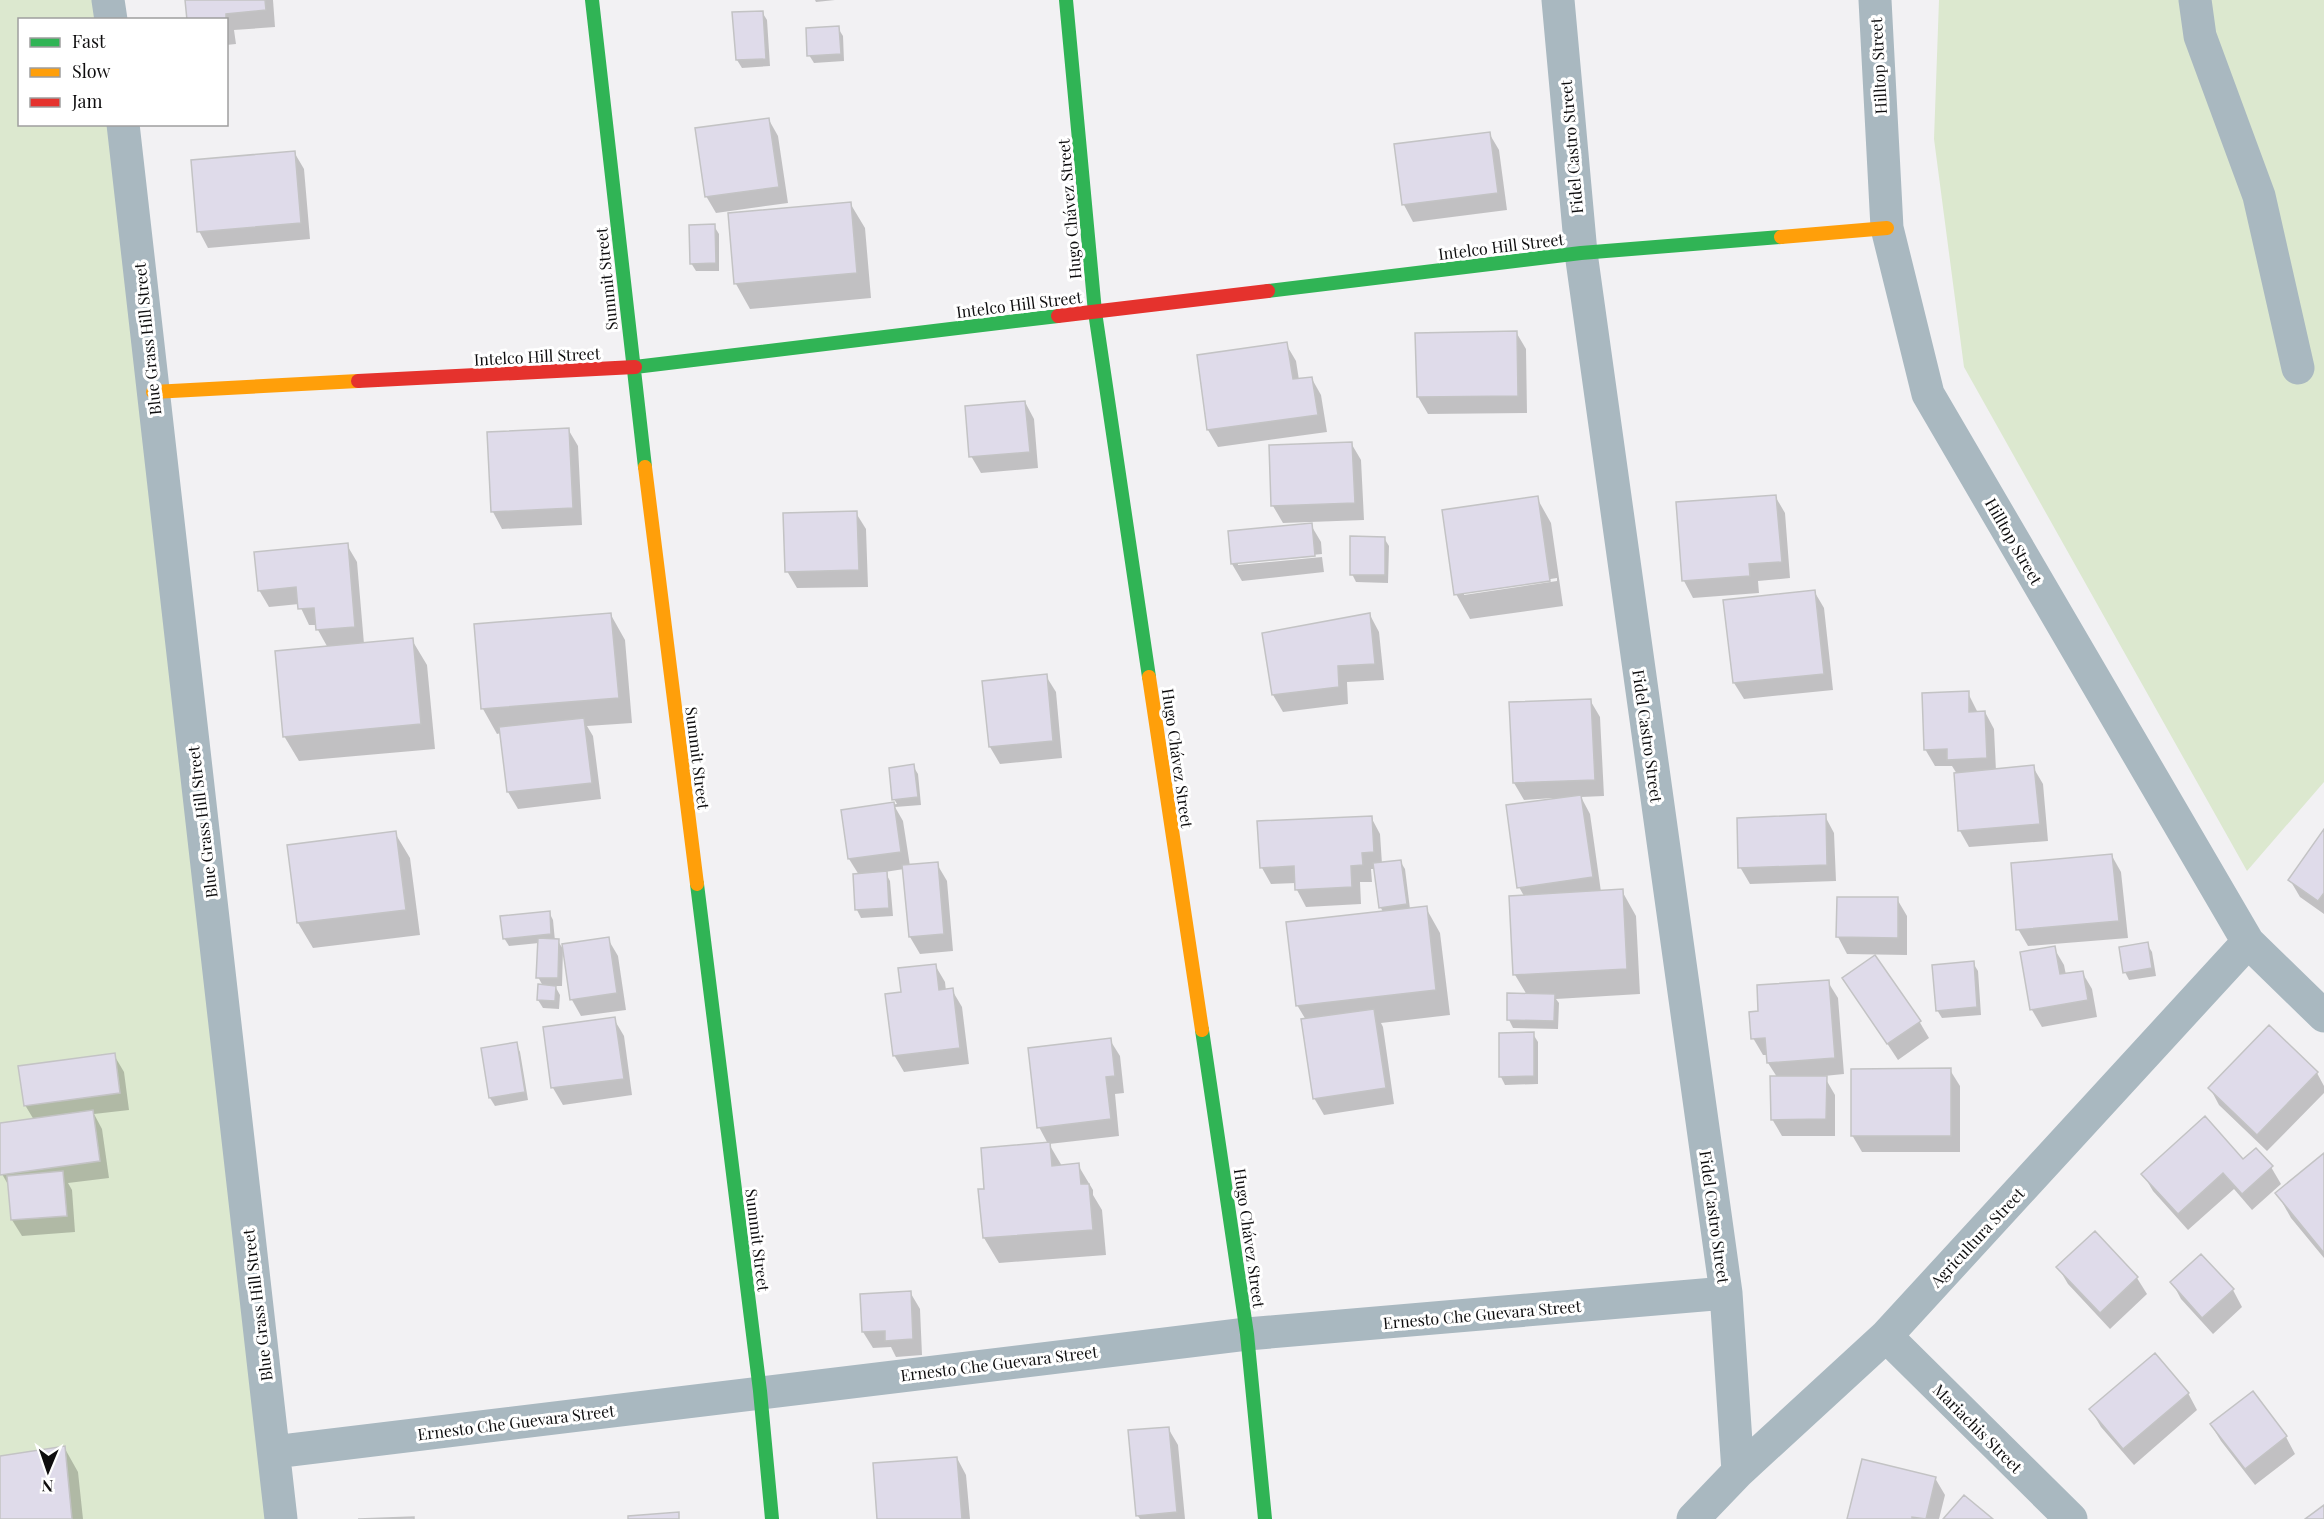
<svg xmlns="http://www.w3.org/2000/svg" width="2324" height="1519" viewBox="0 0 2324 1519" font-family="'Playfair Display',serif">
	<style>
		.green { fill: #dce8cf }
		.shadow { fill: #0003; fill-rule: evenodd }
		.building { fill: #dfdbea; stroke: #c3c3c4; stroke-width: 1.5 }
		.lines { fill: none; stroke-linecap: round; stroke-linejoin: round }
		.street { stroke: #a9b8c0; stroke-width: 33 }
		.fast { stroke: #30b455; stroke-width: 14 }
		.slow { stroke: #ff9f0a; stroke-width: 14 }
		.jam { stroke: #e5322d; stroke-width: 14 }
		.labels { text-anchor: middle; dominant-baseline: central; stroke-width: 6; stroke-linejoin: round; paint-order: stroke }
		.street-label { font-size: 16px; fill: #0e0d0e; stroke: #fff }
	</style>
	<rect width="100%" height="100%" fill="#f2f1f3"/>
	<path class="green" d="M 0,0 L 105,0 L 107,19 L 20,20 L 20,124 L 118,125 L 268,1519 L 0,1519 Z
		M 1939,0 L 2324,0 L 2324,782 L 2247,871 L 1964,367 L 1934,139 Z"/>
	<path class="shadow" d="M 187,0 L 273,0 L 275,27 L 234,30 L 236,44 L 226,45 L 226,20 L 188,20 Z
		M 815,0 L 835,0 L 816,2 Z
		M 762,12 L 767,20 L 770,66 L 742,68 L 737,60 Z
		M 838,28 L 843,36 L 844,61 L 814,63 L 809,55 Z
		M 769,120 L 778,136 L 788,203 L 716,213 L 706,196 Z
		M 1489,133 L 1499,150 L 1507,210 L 1413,222 L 1404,205 L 1396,145 Z
		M 294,152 L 304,169 L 310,239 L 208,248 L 199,231 Z
		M 850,203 L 865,228 L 871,298 L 750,309 L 736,284 Z
		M 714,226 L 719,234 L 719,271 L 696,271 L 691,263 Z
		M 1516,332 L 1526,349 L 1527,413 L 1428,414 L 1418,397 L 1417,334 Z
		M 1286,344 L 1296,361 L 1299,380 L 1312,379 L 1321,395 L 1327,432 L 1218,447 L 1208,430 L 1199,356 Z
		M 1025,402 L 1034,419 L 1038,468 L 981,473 L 971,456 Z
		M 568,429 L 578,446 L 582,525 L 502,529 L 493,512 Z
		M 1351,443 L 1361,460 L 1364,520 L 1283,523 L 1273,506 L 1270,447 Z
		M 1775,496 L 1785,513 L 1790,578 L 1758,581 L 1759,593 L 1693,598 L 1684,581 L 1678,504 Z
		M 1537,498 L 1551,523 L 1563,606 L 1470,619 L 1456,594 ZM 1557,578 L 1557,581 L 1464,595 L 1464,592 Z
		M 856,513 L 866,529 L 868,587 L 797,588 L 787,571 Z
		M 1311,525 L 1321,542 L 1322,554 L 1238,562 L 1238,565 L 1322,557 L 1324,572 L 1242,581 L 1232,564 Z
		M 1384,538 L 1389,546 L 1388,583 L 1356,582 L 1352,574 Z
		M 347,545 L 357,562 L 364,644 L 412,640 L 427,665 L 435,749 L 299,761 L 284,736 L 328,648 L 318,630 L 317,625 L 309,625 L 299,604 L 269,607 L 259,590 Z
		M 1814,591 L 1824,608 L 1833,690 L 1744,699 L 1734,683 Z
		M 611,615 L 625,640 L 632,723 L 587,726 L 593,736 L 601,799 L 518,809 L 508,792 L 501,733 L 497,734 L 483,709 Z
		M 1370,615 L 1379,632 L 1384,680 L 1347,682 L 1348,704 L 1283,712 L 1273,695 Z
		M 1046,676 L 1056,692 L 1062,758 L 1000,764 L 990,747 Z
		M 1968,693 L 1978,713 L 1985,712 L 1994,729 L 1996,771 L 2033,767 L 2043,784 L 2048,841 L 1969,847 L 1960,831 L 1957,774 L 1952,766 L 1935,766 L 1925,749 Z
		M 1590,700 L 1600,717 L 1604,796 L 1581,797 L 1590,814 L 1601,892 L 1622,891 L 1636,916 L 1640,994 L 1556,999 L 1559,1003 L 1558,1029 L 1513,1028 L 1509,1020 L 1527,995 L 1515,975 L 1511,897 L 1524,896 L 1519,887 L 1553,801 L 1553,798 L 1524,800 L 1514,783 Z
		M 913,766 L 918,774 L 921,805 L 895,807 L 903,821 L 910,866 L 937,864 L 947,881 L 953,951 L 920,954 L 910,937 L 904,869 L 885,872 L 890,881 L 893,916 L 861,918 L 857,910 L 859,875 L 849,859 L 842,811 L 897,804 L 894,799 Z
		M 1825,816 L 1834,833 L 1836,881 L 1750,884 L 1740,867 Z
		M 1371,817 L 1380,834 L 1382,864 L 1400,861 L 1405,869 L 1410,909 L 1426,908 L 1440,933 L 1450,1015 L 1381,1023 L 1383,1027 L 1394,1104 L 1324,1115 L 1314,1098 L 1306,1020 L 1297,1005 L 1383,912 L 1381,908 L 1375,869 L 1371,869 L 1372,882 L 1360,882 L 1361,904 L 1306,907 L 1297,890 L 1296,883 L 1271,884 L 1262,868 Z
		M 2324,831 L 2324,914 L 2300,897 L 2290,880 Z
		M 395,833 L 410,858 L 420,935 L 313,948 L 298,923 Z
		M 2112,856 L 2121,872 L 2128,938 L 2028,946 L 2018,929 Z
		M 1897,899 L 1907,916 L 1907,955 L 1847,954 L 1838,937 Z
		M 549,912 L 553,920 L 555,941 L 558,941 L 563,949 L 562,986 L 555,986 L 560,995 L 559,1009 L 543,1008 L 538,1000 L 543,986 L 538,977 L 539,943 L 509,946 L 504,938 Z
		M 608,939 L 618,956 L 626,1010 L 581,1016 L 572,1000 Z
		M 2147,944 L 2152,952 L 2156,976 L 2129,980 L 2125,972 Z
		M 2054,948 L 2064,965 L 2066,975 L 2082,972 L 2092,989 L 2097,1017 L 2042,1027 L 2032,1010 L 2022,953 Z
		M 1973,963 L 1978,971 L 1981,1015 L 1942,1018 L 1937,1010 Z
		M 935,965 L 945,982 L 946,991 L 952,990 L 962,1007 L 969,1064 L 904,1072 L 894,1055 L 903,993 Z
		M 1844,978 L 1919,1021 L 1929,1038 L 1898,1060 Z
		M 1828,982 L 1838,998 L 1844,1074 L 1824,1076 L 1835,1095 L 1835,1136 L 1782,1136 L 1772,1119 L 1777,1077 L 1768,1063 L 1768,1055 L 1763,1055 L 1753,1038 L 1760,1013 Z
		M 614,1019 L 624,1036 L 632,1095 L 563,1105 L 553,1088 Z
		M 2269,1027 L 2317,1073 L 2324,1086 L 2324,1093 L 2267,1151 L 2219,1105 L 2210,1088 Z
		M 1533,1034 L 1538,1042 L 1538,1084 L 1505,1085 L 1501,1077 Z
		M 1110,1040 L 1120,1056 L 1124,1093 L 1115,1094 L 1119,1136 L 1049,1144 L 1062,1166 L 1078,1165 L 1093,1190 L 1093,1195 L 1102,1210 L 1106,1255 L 999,1263 L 984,1238 L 980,1191 L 986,1191 L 1048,1144 L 1039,1127 Z
		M 516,1044 L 520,1052 L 528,1100 L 495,1106 L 490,1098 Z
		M 114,1055 L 124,1072 L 129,1110 L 94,1114 L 102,1129 L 109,1178 L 68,1183 L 72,1190 L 75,1232 L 22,1236 L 12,1220 L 10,1188 L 2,1174 L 0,1124 L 34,1120 L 25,1105 Z
		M 1950,1070 L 1960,1086 L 1960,1152 L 1862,1152 L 1852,1135 Z
		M 2324,1155 L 2324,1258 L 2291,1218 L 2277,1193 Z
		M 2243,1161 L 2271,1167 L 2281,1184 L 2252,1210 L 2234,1189 L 2188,1230 L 2153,1191 L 2143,1174 Z
		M 2058,1267 L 2137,1278 L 2147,1294 L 2110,1329 L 2068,1284 Z
		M 2172,1282 L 2233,1290 L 2242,1307 L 2213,1334 L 2181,1299 Z
		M 910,1292 L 920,1309 L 922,1355 L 896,1357 L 891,1347 L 873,1348 L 863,1332 Z
		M 2188,1393 L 2197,1410 L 2134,1465 L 2101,1427 L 2091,1410 Z
		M 2211,1425 L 2286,1437 L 2295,1454 L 2255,1485 L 2221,1441 Z
		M 1168,1428 L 1178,1445 L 1185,1519 L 1140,1519 L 1137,1515 Z
		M 64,1447 L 78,1472 L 83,1519 L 0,1519 L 0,1457 Z
		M 957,1458 L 966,1475 L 970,1519 L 879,1519 Z
		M 1935,1478 L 1945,1495 L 1939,1519 L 1849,1519 Z"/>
	<path class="building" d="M 185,0 L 265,0 L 266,10 L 226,14 L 226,20 L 187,20 Z
		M 763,11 L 766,59 L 736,60 L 732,12 Z
		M 839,26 L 841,54 L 807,56 L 806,28 Z
		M 769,118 L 779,187 L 705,197 L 695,128 Z
		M 1490,132 L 1498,193 L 1402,205 L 1394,144 Z
		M 295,151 L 301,223 L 197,232 L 191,160 Z
		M 851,202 L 857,273 L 734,284 L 728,213 Z
		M 715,224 L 716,263 L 690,264 L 689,225 Z
		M 1517,331 L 1518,396 L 1417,397 L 1415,333 Z
		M 1287,342 L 1293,379 L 1312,377 L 1318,415 L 1207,430 L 1197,355 Z
		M 1025,401 L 1030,452 L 969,457 L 965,406 Z
		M 569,428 L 573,508 L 491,512 L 487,432 Z
		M 1352,442 L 1355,503 L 1271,506 L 1269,445 Z
		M 1776,495 L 1782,562 L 1749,564 L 1750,576 L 1682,581 L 1676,502 Z
		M 1538,496 L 1550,581 L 1454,595 L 1442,510 Z
		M 857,511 L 859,570 L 785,572 L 783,513 Z
		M 1312,523 L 1315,556 L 1231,564 L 1228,531 Z
		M 1350,536 L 1385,537 L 1385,575 L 1350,575 Z
		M 348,543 L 355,627 L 316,630 L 314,608 L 298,609 L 296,587 L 258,591 L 254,552 Z
		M 1815,590 L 1824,674 L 1733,683 L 1723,600 Z
		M 611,613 L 619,698 L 481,709 L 474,624 Z
		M 1370,613 L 1375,664 L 1338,666 L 1339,687 L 1272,695 L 1262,633 Z
		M 413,638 L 421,724 L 283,737 L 275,651 Z
		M 1047,674 L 1053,741 L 989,747 L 982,681 Z
		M 1969,691 L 1969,712 L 1985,711 L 1987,758 L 1947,760 L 1947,749 L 1924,750 L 1922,693 Z
		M 1591,699 L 1595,780 L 1513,783 L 1509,702 Z
		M 584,718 L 592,783 L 507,792 L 499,727 Z
		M 914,764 L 918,797 L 892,800 L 889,768 Z
		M 2034,765 L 2040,824 L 1958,831 L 1954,773 Z
		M 1581,795 L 1593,877 L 1517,888 L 1506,805 Z
		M 894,802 L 901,852 L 848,859 L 841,810 Z
		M 1826,814 L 1827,865 L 1738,868 L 1737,818 Z
		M 1372,816 L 1374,852 L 1362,853 L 1363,865 L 1351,866 L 1352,887 L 1295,890 L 1294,866 L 1260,868 L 1257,821 Z
		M 2324,829 L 2324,893 L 2318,901 L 2288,880 Z
		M 396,831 L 406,910 L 297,923 L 287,845 Z
		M 2112,854 L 2119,921 L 2016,930 L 2011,863 Z
		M 1401,860 L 1407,904 L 1379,908 L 1373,863 Z
		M 938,862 L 944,934 L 909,937 L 902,865 Z
		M 887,871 L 889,908 L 855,910 L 853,874 Z
		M 1623,889 L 1627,969 L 1513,975 L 1509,896 Z
		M 1837,897 L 1898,897 L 1898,938 L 1836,937 Z
		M 1427,906 L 1436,990 L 1296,1006 L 1286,922 Z
		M 550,911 L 551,934 L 503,939 L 500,916 Z
		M 609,937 L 617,993 L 570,1000 L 562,944 Z
		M 538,938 L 559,939 L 558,978 L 536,978 Z
		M 2148,942 L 2152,968 L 2123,973 L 2119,947 Z
		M 2055,946 L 2060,974 L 2083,971 L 2088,1000 L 2030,1010 L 2020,952 Z
		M 1875,955 L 1921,1021 L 1887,1044 L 1842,978 Z
		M 1974,961 L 1977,1007 L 1936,1011 L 1932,965 Z
		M 936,964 L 939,990 L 953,988 L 960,1048 L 893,1056 L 885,994 L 901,992 L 898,968 Z
		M 1829,980 L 1835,1058 L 1767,1063 L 1765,1038 L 1751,1039 L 1749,1012 L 1758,1011 L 1757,985 Z
		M 538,984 L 556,986 L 555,1001 L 537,1000 Z
		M 1507,993 L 1555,994 L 1554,1021 L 1507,1020 Z
		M 1374,1009 L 1386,1088 L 1313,1099 L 1301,1019 Z
		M 615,1017 L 624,1079 L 551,1088 L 543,1027 Z
		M 2269,1025 L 2318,1072 L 2257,1135 L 2208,1088 Z
		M 1534,1032 L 1534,1076 L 1499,1077 L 1499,1033 Z
		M 1111,1038 L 1115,1076 L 1106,1077 L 1111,1119 L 1037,1128 L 1028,1048 Z
		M 517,1042 L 525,1092 L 489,1098 L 481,1048 Z
		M 115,1053 L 120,1093 L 24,1106 L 18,1066 Z
		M 1951,1068 L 1951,1136 L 1851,1136 L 1851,1069 Z
		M 1770,1076 L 1827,1076 L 1826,1119 L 1771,1120 Z
		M 93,1110 L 100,1161 L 0,1175 L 0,1123 Z
		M 2205,1116 L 2243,1159 L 2256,1148 L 2273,1166 L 2242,1194 L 2223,1173 L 2178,1214 L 2141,1174 Z
		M 1050,1142 L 1052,1166 L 1079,1163 L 1081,1184 L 1089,1184 L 1093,1230 L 983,1238 L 978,1189 L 984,1189 L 981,1148 Z
		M 2324,1153 L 2324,1253 L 2275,1193 Z
		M 63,1171 L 67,1216 L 11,1220 L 7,1176 Z
		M 2095,1231 L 2138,1277 L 2100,1313 L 2056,1267 Z
		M 2201,1254 L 2234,1289 L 2202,1318 L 2170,1282 Z
		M 911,1291 L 913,1339 L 885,1341 L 885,1331 L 862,1332 L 860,1294 Z
		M 2155,1353 L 2189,1393 L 2123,1449 L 2089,1409 Z
		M 2253,1391 L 2287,1436 L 2245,1469 L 2210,1424 Z
		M 1169,1427 L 1177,1512 L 1136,1516 L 1128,1430 Z
		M 65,1446 L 72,1519 L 0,1519 L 0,1456 Z
		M 957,1457 L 962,1519 L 877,1519 L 873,1463 Z
		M 1862,1459 L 1936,1477 L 1926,1519 L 1912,1517 L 1912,1519 L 1847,1519 Z
		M 1964,1495 L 1993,1519 L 1943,1519 Z
		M 2324,1505 L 2324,1519 L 2305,1519 Z
		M 679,1512 L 679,1519 L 628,1519 L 628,1516 Z
		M 414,1517 L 414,1519 L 358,1519 Z"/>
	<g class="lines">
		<path class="street" d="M 108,0 L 111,20
			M 1558,0 L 1581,253 L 1726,1293 L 1738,1472
			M 1875,0 L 1887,228 L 1928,394 L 2248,942 L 2324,1016
			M 2195,0 L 2200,36 L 2259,196 L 2298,368
			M 123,124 L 281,1519
			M 1886,1336 L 2071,1519
			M 274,1452 L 1247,1334 L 1726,1293
			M 1693,1519 L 1738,1472 L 1886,1336 L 2248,942"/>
		<path class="fast" d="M 592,0 L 645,467
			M 1066,0 L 1095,312 L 1149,677
			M 1268,291 L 1581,253 L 1781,237
			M 635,367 L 1058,316
			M 697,884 L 760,1391 L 772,1519
			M 1202,1030 L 1247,1334 L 1265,1519"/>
		<path class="slow" d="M 1781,237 L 1887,228
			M 153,392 L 358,381
			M 645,467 L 697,884
			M 1149,677 L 1202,1030"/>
		<path class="jam" d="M 1058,316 L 1268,291
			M 358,381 L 635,367"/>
	</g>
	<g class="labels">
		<g class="street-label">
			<text transform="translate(1878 66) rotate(-93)">Hilltop Street</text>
			<text transform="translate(1571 147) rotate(-95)">Fidel Castro Street</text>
			<text transform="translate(1069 209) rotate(-95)">Hugo Chávez Street</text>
			<text transform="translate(1501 246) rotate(-7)">Intelco Hill Street</text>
			<text transform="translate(606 279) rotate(-96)">Summit Street</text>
			<text transform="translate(1019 304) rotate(-7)">Intelco Hill Street</text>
			<text transform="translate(147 339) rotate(-96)">Blue Grass Hill Street</text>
			<text transform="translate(537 356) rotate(-3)">Intelco Hill Street</text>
			<text transform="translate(2014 541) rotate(60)">Hilltop Street</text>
			<text transform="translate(1648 736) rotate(82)">Fidel Castro Street</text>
			<text transform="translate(698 758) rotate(83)">Summit Street</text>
			<text transform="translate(1178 758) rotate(82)">Hugo Chávez Street</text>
			<text transform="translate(202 822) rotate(-97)">Blue Grass Hill Street</text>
			<text transform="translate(1715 1217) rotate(82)">Fidel Castro Street</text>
			<text transform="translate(1977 1237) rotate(-47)">Agricultura Street</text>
			<text transform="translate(1250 1238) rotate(82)">Hugo Chávez Street</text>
			<text transform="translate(758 1240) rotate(83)">Summit Street</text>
			<text transform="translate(257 1305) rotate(-97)">Blue Grass Hill Street</text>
			<text transform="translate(1482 1314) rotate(-5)">Ernesto Che Guevara Street</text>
			<text transform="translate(999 1363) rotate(-7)">Ernesto Che Guevara Street</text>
			<text transform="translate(516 1422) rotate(-7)">Ernesto Che Guevara Street</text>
			<text transform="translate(1978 1428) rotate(45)">Mariachis Street</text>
		</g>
	</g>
	<rect x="18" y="18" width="210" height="108" fill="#ffffff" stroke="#9f9e9f" stroke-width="1.5"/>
	<rect x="30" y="38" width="30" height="9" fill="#30b455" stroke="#9f9e9f" stroke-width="1.5"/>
	<text x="72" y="48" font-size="18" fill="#0e0d0e">Fast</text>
	<rect x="30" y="68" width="30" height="9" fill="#ff9f0a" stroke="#9f9e9f" stroke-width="1.5"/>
	<text x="72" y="78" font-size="18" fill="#0e0d0e">Slow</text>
	<rect x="30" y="98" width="30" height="9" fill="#e5322d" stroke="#9f9e9f" stroke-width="1.5"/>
	<text x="72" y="108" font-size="18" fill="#0e0d0e">Jam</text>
	<g transform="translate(48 1471) rotate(182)" stroke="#ffffff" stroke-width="4.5" paint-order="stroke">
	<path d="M0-4.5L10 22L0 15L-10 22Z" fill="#0e0d0e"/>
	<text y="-9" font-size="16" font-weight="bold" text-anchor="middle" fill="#0e0d0e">N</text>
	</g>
</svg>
